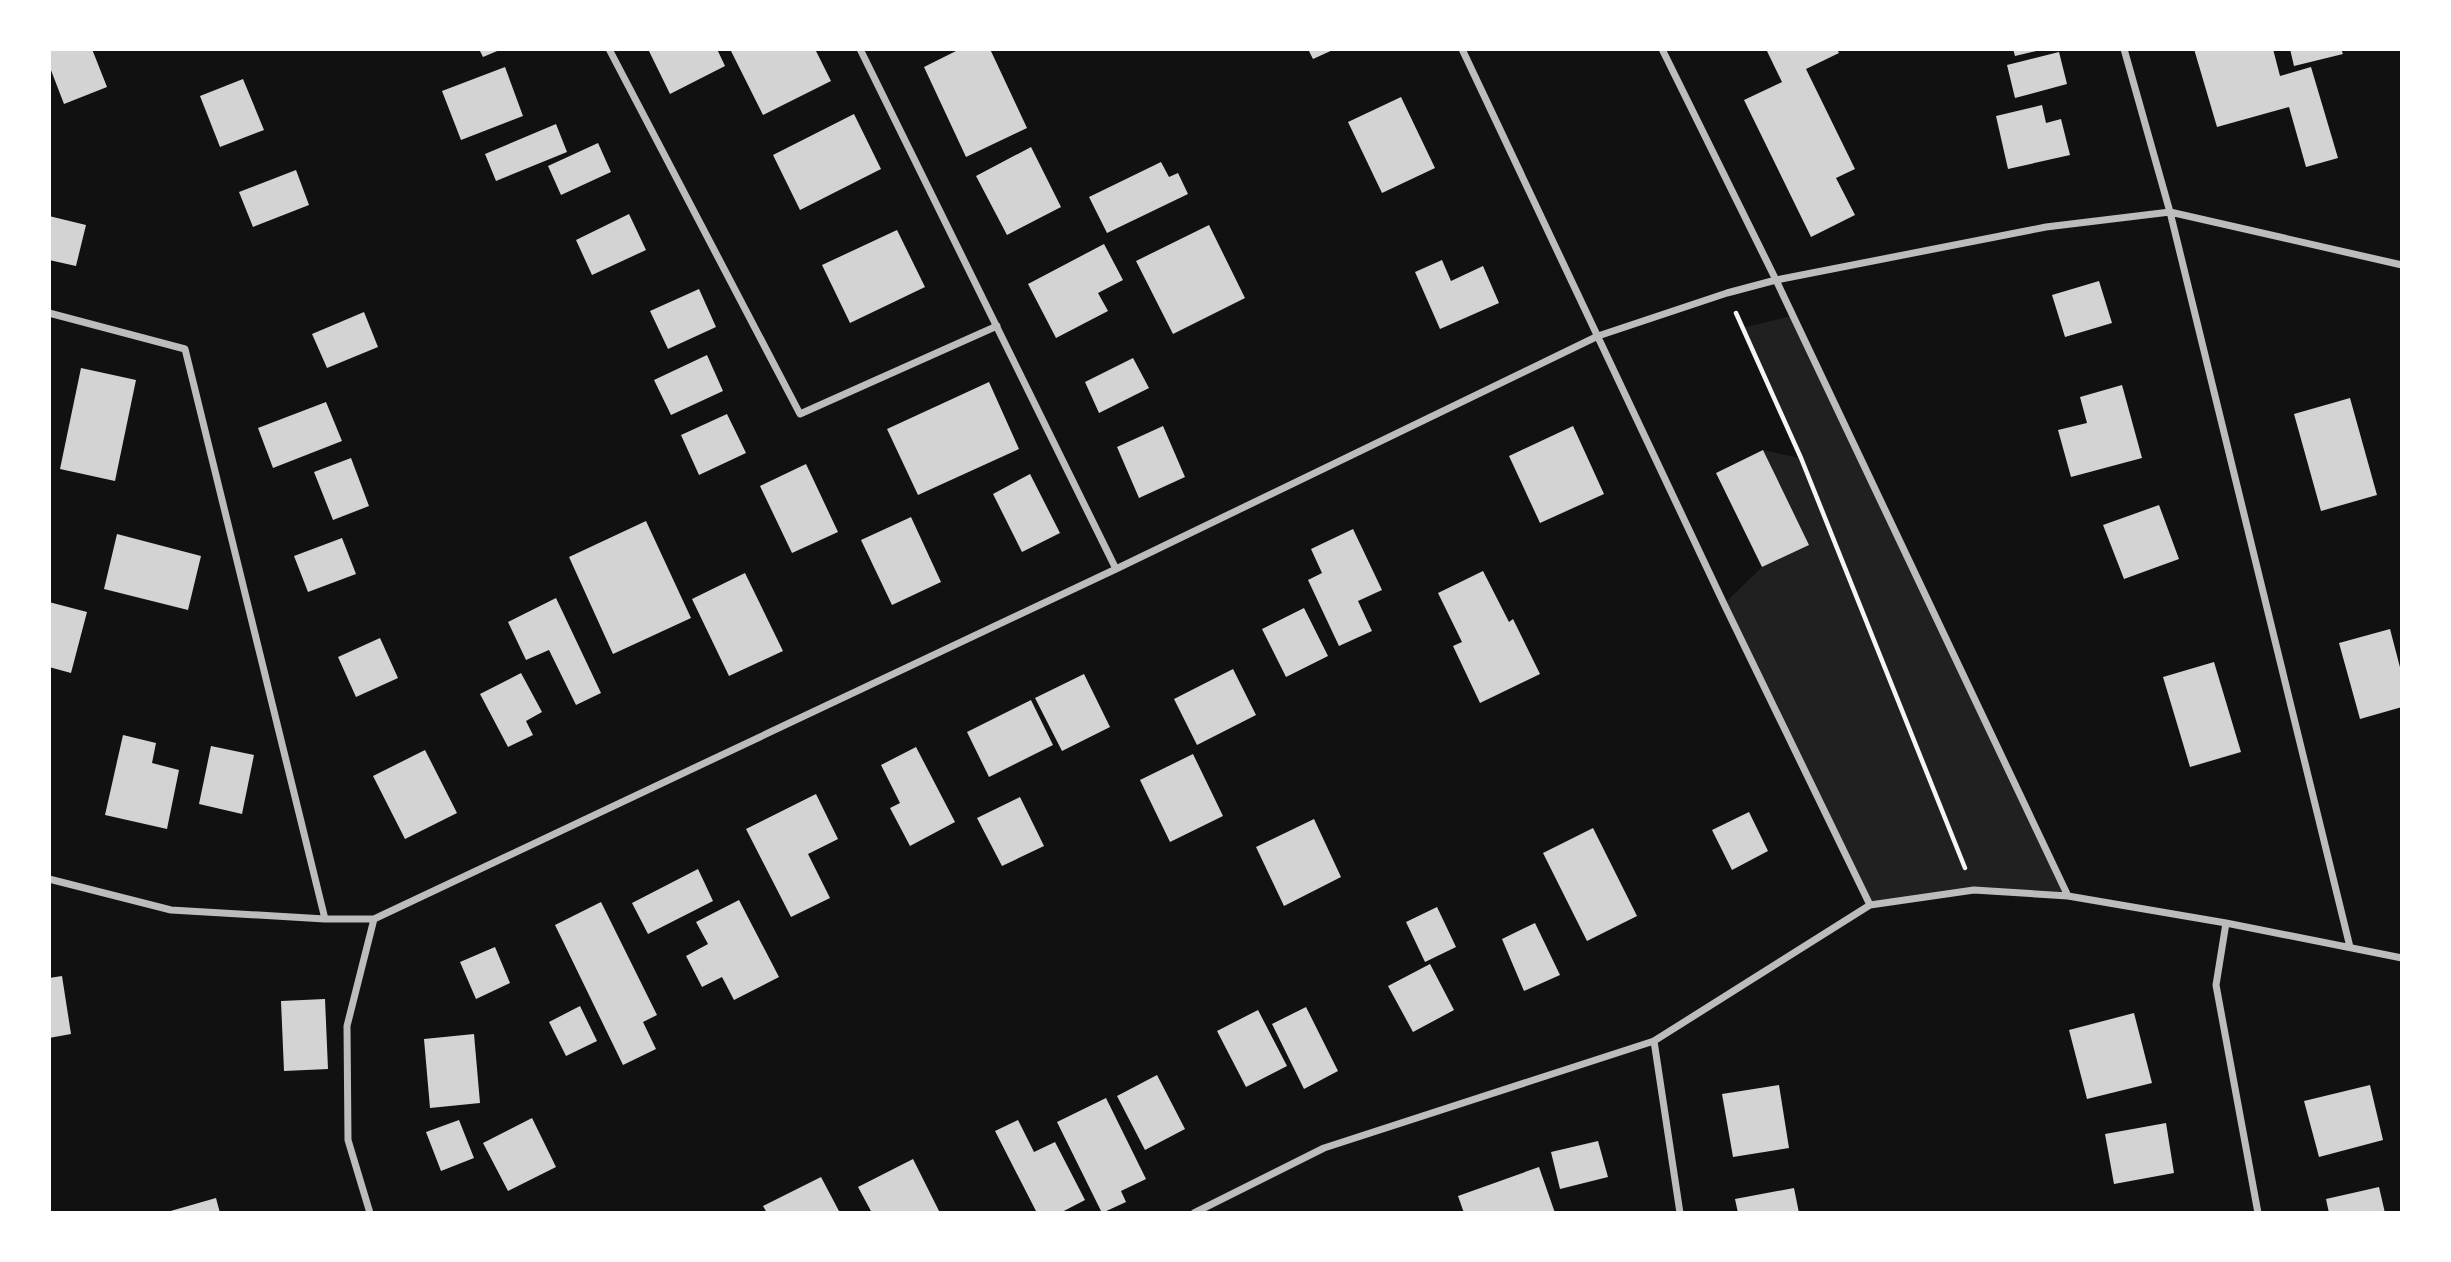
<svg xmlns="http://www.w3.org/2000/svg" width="2451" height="1262" viewBox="0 0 2451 1262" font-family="'Asap Condensed',sans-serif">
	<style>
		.green { fill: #202020 }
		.building { fill: #d3d3d3 }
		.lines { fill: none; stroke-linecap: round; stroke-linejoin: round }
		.path { stroke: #f5f5f5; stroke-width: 4.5 }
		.minor { stroke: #bcbcbc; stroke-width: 7 }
	</style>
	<rect width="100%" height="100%" fill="#111"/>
	<path class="green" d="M 1791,316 L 2068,896 L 1974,890 L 1870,905 L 1724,604 L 1762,567 L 1809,545 L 1763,450 L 1800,458 L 1742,328 Z"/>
	<path class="building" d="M 49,49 L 92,49 L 107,87 L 64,104 L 49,65 Z
		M 479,49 L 502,49 L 483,57 Z
		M 648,49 L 717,49 L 725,66 L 670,94 Z
		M 730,49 L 815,49 L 831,81 L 763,115 Z
		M 960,49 L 990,49 L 1027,128 L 966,157 L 924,67 Z
		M 1308,49 L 1335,49 L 1313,59 Z
		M 1766,49 L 1837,49 L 1839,53 L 1806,69 L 1855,169 L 1836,178 L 1855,215 L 1811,237 L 1744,100 L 1782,82 Z
		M 2013,49 L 2041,49 L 2041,50 L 2015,56 Z
		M 2194,49 L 2273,49 L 2280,76 L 2311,67 L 2338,158 L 2306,167 L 2289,107 L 2217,127 Z
		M 2290,49 L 2341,49 L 2343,54 L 2294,66 Z
		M 2059,52 L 2067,84 L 2015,98 L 2007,65 Z
		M 505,67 L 523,116 L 461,140 L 442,91 Z
		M 243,79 L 264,130 L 220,147 L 200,96 Z
		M 1401,97 L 1435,168 L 1382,193 L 1348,122 Z
		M 2042,105 L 2046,123 L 2061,119 L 2070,155 L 2008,169 L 1996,116 Z
		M 854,114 L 881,169 L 800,210 L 773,155 Z
		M 556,124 L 567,152 L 496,181 L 485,154 Z
		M 598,143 L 611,172 L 561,195 L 548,166 Z
		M 1031,147 L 1061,207 L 1007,235 L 976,176 Z
		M 1161,162 L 1169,177 L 1178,173 L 1188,194 L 1107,233 L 1089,197 Z
		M 296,170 L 309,205 L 253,227 L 239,192 Z
		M 629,214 L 646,250 L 592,275 L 576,240 Z
		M 49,216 L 86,225 L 76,266 L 49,260 Z
		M 1209,225 L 1245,298 L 1173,334 L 1136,261 Z
		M 897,230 L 925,287 L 850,323 L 822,265 Z
		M 1104,244 L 1123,280 L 1098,293 L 1108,311 L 1056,338 L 1028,284 Z
		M 1442,260 L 1451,281 L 1483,266 L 1499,303 L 1440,329 L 1415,272 Z
		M 2099,281 L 2112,323 L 2065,337 L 2052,295 Z
		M 699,289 L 716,327 L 668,349 L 650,311 Z
		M 364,312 L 378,347 L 327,368 L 312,334 Z
		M 707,355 L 723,391 L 671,415 L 654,380 Z
		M 1133,358 L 1149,388 L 1099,413 L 1085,382 Z
		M 81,368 L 136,380 L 115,481 L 60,469 Z
		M 989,382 L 1019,449 L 918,495 L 887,429 Z
		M 2122,385 L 2142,458 L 2071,477 L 2058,430 L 2087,423 L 2080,397 Z
		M 2350,398 L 2377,495 L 2321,511 L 2294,414 Z
		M 326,402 L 342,441 L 273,468 L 258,428 Z
		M 727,414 L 746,453 L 699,475 L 681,435 Z
		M 1163,426 L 1185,477 L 1139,498 L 1117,447 Z
		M 1573,426 L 1604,494 L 1540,523 L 1509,456 Z
		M 1763,450 L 1809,545 L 1762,567 L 1716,473 Z
		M 351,458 L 369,506 L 333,520 L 314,472 Z
		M 806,464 L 838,532 L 792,553 L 760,486 Z
		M 1030,474 L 1060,533 L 1022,552 L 993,494 Z
		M 2159,505 L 2179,559 L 2124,579 L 2103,525 Z
		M 911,517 L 941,582 L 892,605 L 861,540 Z
		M 646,521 L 691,618 L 613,654 L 569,557 Z
		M 1353,529 L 1382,590 L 1358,601 L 1372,631 L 1339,646 L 1308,580 L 1322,573 L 1311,549 Z
		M 117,534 L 201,556 L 188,610 L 104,589 Z
		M 342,538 L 356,574 L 308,592 L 294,556 Z
		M 1483,571 L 1509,622 L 1513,619 L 1540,674 L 1480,703 L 1453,646 L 1462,642 L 1438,593 Z
		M 745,573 L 783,651 L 729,676 L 692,599 Z
		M 556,598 L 601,693 L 576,705 L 549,650 L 526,660 L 508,622 Z
		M 49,602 L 87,612 L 71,673 L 49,667 Z
		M 1304,608 L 1328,656 L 1286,677 L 1262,629 Z
		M 2390,629 L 2402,675 L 2402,707 L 2360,719 L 2339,643 Z
		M 380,638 L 398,678 L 356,697 L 338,657 Z
		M 2214,662 L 2241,752 L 2190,767 L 2163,677 Z
		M 1233,669 L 1256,715 L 1197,745 L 1174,699 Z
		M 521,673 L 542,712 L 526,721 L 533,735 L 508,747 L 480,694 Z
		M 1084,674 L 1110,727 L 1062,751 L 1035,698 Z
		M 1031,700 L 1053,745 L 989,777 L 967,732 Z
		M 123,735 L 156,743 L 152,763 L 179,770 L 167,829 L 105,815 Z
		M 211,746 L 254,755 L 242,814 L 199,804 Z
		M 916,747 L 955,822 L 910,846 L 890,808 L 900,803 L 881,765 Z
		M 425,750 L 457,813 L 405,839 L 373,776 Z
		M 1193,754 L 1223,816 L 1170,842 L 1140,780 Z
		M 816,794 L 838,839 L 808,854 L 830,898 L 791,917 L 746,829 Z
		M 1020,797 L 1044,846 L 1002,866 L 977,818 Z
		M 1749,812 L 1768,851 L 1732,870 L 1712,830 Z
		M 1314,819 L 1341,877 L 1284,906 L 1256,847 Z
		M 1593,828 L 1637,916 L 1587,941 L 1543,853 Z
		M 698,869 L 713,901 L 648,934 L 632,903 Z
		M 739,900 L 779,977 L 734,1000 L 722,977 L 702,987 L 686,956 L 708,944 L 696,922 Z
		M 601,902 L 657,1015 L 643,1022 L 656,1049 L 623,1065 L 555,925 Z
		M 1437,907 L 1456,947 L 1425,962 L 1406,922 Z
		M 1535,923 L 1560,975 L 1524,991 L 1502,939 Z
		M 495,947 L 510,983 L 476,999 L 460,962 Z
		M 1430,964 L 1454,1010 L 1413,1032 L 1388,986 Z
		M 62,976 L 71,1034 L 49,1038 L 49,978 Z
		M 325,999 L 328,1069 L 284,1071 L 281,1001 Z
		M 580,1006 L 597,1041 L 566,1056 L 549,1022 Z
		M 1306,1007 L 1338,1071 L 1304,1089 L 1272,1024 Z
		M 1258,1010 L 1287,1066 L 1246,1087 L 1217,1031 Z
		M 2134,1013 L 2152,1083 L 2087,1099 L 2069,1030 Z
		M 474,1034 L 480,1103 L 430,1108 L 424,1039 Z
		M 1157,1075 L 1185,1129 L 1145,1150 L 1117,1096 Z
		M 1779,1085 L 1789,1148 L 1733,1157 L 1722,1094 Z
		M 2370,1085 L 2383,1140 L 2319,1157 L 2304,1101 Z
		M 1106,1098 L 1146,1179 L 1121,1191 L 1126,1202 L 1102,1213 L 1057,1122 Z
		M 532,1118 L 556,1167 L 508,1191 L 483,1143 Z
		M 459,1120 L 474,1158 L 441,1171 L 426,1132 Z
		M 1018,1120 L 1034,1152 L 1055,1142 L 1085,1200 L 1060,1213 L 1037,1213 L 995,1131 Z
		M 2166,1123 L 2174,1173 L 2114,1184 L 2105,1134 Z
		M 1598,1141 L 1608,1177 L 1560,1189 L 1551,1152 Z
		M 913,1159 L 940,1213 L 872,1213 L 858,1187 Z
		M 1539,1167 L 1555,1213 L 1464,1213 L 1458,1196 Z
		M 821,1177 L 840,1213 L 767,1213 L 763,1206 Z
		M 2379,1187 L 2385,1213 L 2329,1213 L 2326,1199 Z
		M 1794,1188 L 1799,1213 L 1738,1213 L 1735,1199 Z
		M 216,1198 L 220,1213 L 167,1213 L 167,1212 Z"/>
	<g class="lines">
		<path class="path" d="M 1736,313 L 1801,458 L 1965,868"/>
		<path class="minor" d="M 609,49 L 800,414 L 997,326
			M 860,49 L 1116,569
			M 1462,49 L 1724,604 L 1870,905
			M 1662,49 L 1776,280 L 2068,896
			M 2124,49 L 2170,212 L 2350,947
			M 49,313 L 185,349 L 325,919
			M 49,879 L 171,910 L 325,919 L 374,919 L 1116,569 L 1598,336 L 1727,293 L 1776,280 L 2046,227 L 2170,212 L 2402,265
			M 2226,923 L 2216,985 L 2258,1213
			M 1654,1041 L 1680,1213
			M 370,1213 L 348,1140 L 347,1026 L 374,919
			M 1194,1213 L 1324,1148 L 1654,1041 L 1870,905 L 1974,890 L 2068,896 L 2226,923 L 2402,958"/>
	</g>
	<rect width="2451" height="1262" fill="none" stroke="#ffffff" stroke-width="102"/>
</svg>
